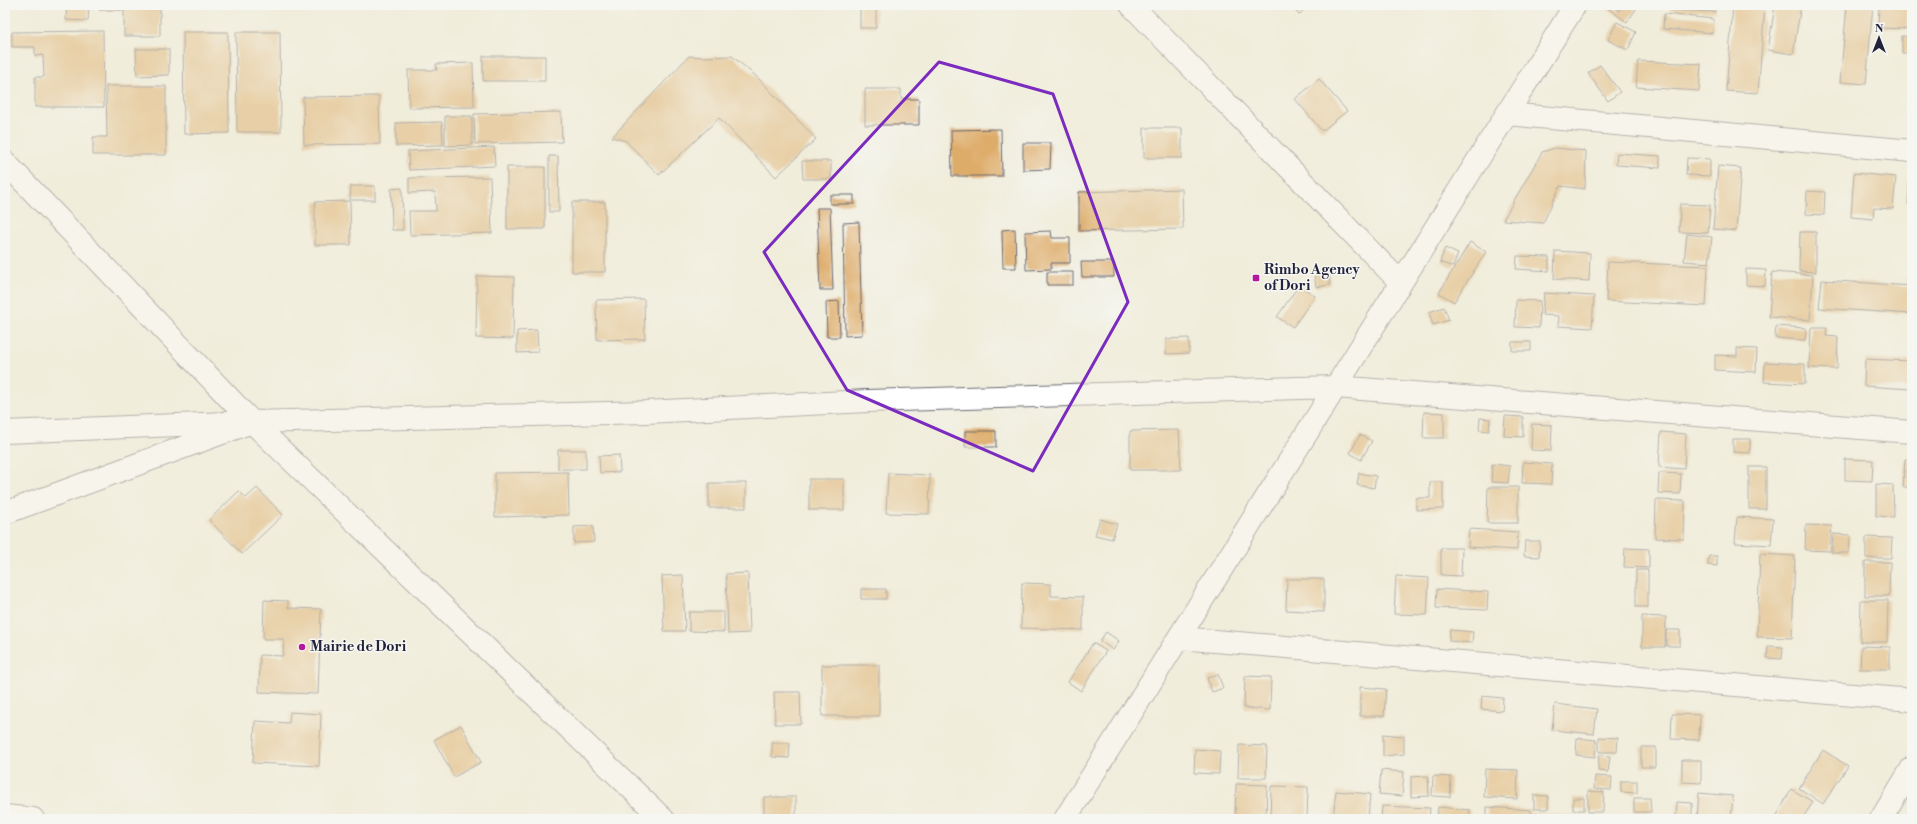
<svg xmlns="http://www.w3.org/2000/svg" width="1917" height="824" viewBox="0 0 1917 824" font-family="'Libre Bodoni',serif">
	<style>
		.building { fill: #deac69 }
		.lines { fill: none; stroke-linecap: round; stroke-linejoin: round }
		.street-casing { stroke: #6a6973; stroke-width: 24 }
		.secondary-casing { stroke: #6a6973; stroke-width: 24 }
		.primary-casing { stroke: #6a6973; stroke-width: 24 }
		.street { stroke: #fff; stroke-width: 22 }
		.secondary { stroke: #fff; stroke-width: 22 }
		.primary { stroke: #fff; stroke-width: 22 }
		.marked { fill: none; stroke: #7b2cbf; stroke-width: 3; stroke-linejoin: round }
		.poi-dot { fill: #b5179e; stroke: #f6f6f2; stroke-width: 1.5 }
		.labels { text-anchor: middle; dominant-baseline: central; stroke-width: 3; stroke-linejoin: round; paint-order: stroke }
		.poi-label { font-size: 14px; font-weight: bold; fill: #22223b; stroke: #f6f6f2; text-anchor: start }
	</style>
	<rect width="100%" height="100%" fill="#f6f6f2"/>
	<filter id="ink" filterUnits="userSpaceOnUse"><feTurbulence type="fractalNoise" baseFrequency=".025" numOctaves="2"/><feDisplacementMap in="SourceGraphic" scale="8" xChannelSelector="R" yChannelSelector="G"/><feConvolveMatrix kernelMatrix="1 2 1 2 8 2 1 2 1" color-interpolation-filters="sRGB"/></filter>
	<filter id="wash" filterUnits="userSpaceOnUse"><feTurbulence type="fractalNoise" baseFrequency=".012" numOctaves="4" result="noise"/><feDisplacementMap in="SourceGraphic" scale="16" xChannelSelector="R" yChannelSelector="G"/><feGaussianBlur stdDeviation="0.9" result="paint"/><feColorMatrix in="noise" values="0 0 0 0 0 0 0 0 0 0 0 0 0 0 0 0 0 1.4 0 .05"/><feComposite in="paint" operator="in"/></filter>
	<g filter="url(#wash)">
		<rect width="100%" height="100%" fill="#f0eddb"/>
		<g id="blocks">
			<path class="building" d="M 67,5 L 89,5 L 88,21 L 66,20 Z
				M 99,5 L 160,5 L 160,36 L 124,36 L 124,10 L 99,10 Z
				M 860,5 L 876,5 L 876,28 L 860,28 Z
				M 1290,5 L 1309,5 L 1299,15 Z
				M 1607,5 L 1617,5 L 1615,8 L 1619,11 L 1623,5 L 1639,5 L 1627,22 L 1606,7 Z
				M 1670,5 L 1715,5 L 1715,12 L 1670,10 Z
				M 1733,5 L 1765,5 L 1758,93 L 1726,91 Z
				M 1775,5 L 1801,5 L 1793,54 L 1768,50 Z
				M 1847,5 L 1873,5 L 1866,84 L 1840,82 Z
				M 1879,5 L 1908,5 L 1907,29 L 1878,28 Z
				M 1664,14 L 1714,19 L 1713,33 L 1663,29 Z
				M 1617,22 L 1636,32 L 1628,50 L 1608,40 Z
				M 103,31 L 104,107 L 35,107 L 35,77 L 44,77 L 43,55 L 35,56 L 35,47 L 12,47 L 12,32 Z
				M 183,32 L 228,32 L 229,133 L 184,134 Z
				M 236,32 L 280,32 L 281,132 L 237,132 Z
				M 1902,36 L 1912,37 L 1912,53 L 1902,53 Z
				M 136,49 L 169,49 L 169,75 L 137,76 Z
				M 483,56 L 545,56 L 545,81 L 483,81 Z
				M 689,56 L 703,57 L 732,56 L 757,77 L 816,139 L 776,177 L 719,118 L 659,175 L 626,141 L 612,137 Z
				M 1638,61 L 1701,64 L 1699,91 L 1636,87 Z
				M 473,63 L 474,107 L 409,108 L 408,70 L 437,70 L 436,64 Z
				M 1600,65 L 1620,92 L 1608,101 L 1588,73 Z
				M 1319,79 L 1347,111 L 1322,131 L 1295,99 Z
				M 106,86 L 166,86 L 166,155 L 93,155 L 93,137 L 107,137 Z
				M 865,89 L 901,89 L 901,99 L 919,99 L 919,125 L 865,125 Z
				M 379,96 L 380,144 L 304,145 L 303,97 Z
				M 561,112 L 562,142 L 475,144 L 474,114 Z
				M 445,116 L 472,116 L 472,145 L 445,146 Z
				M 442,122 L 443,145 L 396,146 L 396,123 Z
				M 1144,128 L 1182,128 L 1182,158 L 1144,158 Z
				M 1001,129 L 1002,176 L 952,176 L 951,130 Z
				M 1023,143 L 1051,143 L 1050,169 L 1023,170 Z
				M 494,147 L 495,166 L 409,170 L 408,151 Z
				M 1555,148 L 1586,151 L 1585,189 L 1560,186 L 1543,223 L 1503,220 L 1542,152 Z
				M 1617,153 L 1660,156 L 1660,168 L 1616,165 Z
				M 549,156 L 558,156 L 559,212 L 549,212 Z
				M 1687,158 L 1710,159 L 1710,176 L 1686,175 Z
				M 802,161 L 831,161 L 831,179 L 803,179 Z
				M 1718,166 L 1741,168 L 1736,231 L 1713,229 Z
				M 507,167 L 545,167 L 545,229 L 507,229 Z
				M 1854,173 L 1896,177 L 1893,209 L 1874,208 L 1873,219 L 1851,217 Z
				M 490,177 L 492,233 L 410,235 L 409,211 L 436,211 L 435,192 L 409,193 L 409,178 Z
				M 1909,178 L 1912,179 L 1912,205 L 1908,205 Z
				M 351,186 L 375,186 L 375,200 L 350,200 Z
				M 402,188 L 403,230 L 392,230 L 391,189 Z
				M 1182,189 L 1183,229 L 1079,231 L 1079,192 Z
				M 1807,191 L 1825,192 L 1824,215 L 1806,214 Z
				M 830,195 L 854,195 L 854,204 L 830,204 Z
				M 350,201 L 351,245 L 315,245 L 315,202 Z
				M 572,202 L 605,202 L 605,272 L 572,272 Z
				M 1680,204 L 1710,205 L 1708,233 L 1679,232 Z
				M 817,208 L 830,208 L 833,290 L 820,290 Z
				M 859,222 L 862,335 L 845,336 L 843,223 Z
				M 1015,229 L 1016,268 L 1003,268 L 1002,230 Z
				M 1051,231 L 1052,238 L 1070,238 L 1070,263 L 1051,263 L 1051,269 L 1026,270 L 1025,232 Z
				M 1800,232 L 1816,232 L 1816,272 L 1799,271 Z
				M 1687,234 L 1712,237 L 1709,263 L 1684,261 Z
				M 1470,242 L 1486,252 L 1454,302 L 1439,293 Z
				M 1445,248 L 1458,254 L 1453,267 L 1440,262 Z
				M 1555,251 L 1590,253 L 1589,281 L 1554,279 Z
				M 1517,256 L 1549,257 L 1549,271 L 1516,269 Z
				M 1908,259 L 1912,260 L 1912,281 L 1906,281 Z
				M 1081,262 L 1114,262 L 1114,277 L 1082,277 Z
				M 1608,262 L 1708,266 L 1706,306 L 1606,301 Z
				M 1746,269 L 1766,270 L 1765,286 L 1746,285 Z
				M 1329,271 L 1330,285 L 1316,287 L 1314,273 Z
				M 1047,272 L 1073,272 L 1073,285 L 1047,285 Z
				M 1772,272 L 1813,275 L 1810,320 L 1769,317 Z
				M 477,276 L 514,277 L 513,339 L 476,338 Z
				M 1822,280 L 1912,286 L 1912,314 L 1819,308 Z
				M 1299,285 L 1315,296 L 1293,327 L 1277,317 Z
				M 1544,293 L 1594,296 L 1592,328 L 1558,326 L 1559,316 L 1542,315 Z
				M 644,299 L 645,339 L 597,340 L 596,300 Z
				M 1516,300 L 1540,301 L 1539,328 L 1515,327 Z
				M 839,301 L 840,337 L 827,337 L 826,302 Z
				M 1444,307 L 1449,320 L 1433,325 L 1429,312 Z
				M 1776,326 L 1806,328 L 1805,340 L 1775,338 Z
				M 1811,328 L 1827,328 L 1826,336 L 1838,337 L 1837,369 L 1809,368 Z
				M 537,330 L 538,352 L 517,353 L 517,331 Z
				M 1189,338 L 1189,353 L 1166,354 L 1166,339 Z
				M 1512,342 L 1531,342 L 1531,351 L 1512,351 Z
				M 1737,348 L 1757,349 L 1756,372 L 1715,370 L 1715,355 L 1737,356 Z
				M 1865,359 L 1912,361 L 1911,389 L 1864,386 Z
				M 1765,362 L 1805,364 L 1805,384 L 1764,382 Z
				M 1424,412 L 1444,413 L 1444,438 L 1423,438 Z
				M 1505,416 L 1523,417 L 1523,437 L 1504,436 Z
				M 1480,418 L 1490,419 L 1489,431 L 1479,430 Z
				M 1532,424 L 1552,425 L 1551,451 L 1531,450 Z
				M 1179,430 L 1181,470 L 1130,470 L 1130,431 Z
				M 965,431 L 996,431 L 996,447 L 965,447 Z
				M 1661,432 L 1686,434 L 1684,469 L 1659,467 Z
				M 1360,435 L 1372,441 L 1361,460 L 1350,453 Z
				M 1733,439 L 1750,439 L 1750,453 L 1733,452 Z
				M 558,450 L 586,450 L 586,469 L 558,469 Z
				M 619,455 L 620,472 L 600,473 L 599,456 Z
				M 1845,459 L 1873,460 L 1872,481 L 1845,480 Z
				M 1905,459 L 1912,459 L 1912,488 L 1903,487 Z
				M 1523,462 L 1552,464 L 1551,484 L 1522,483 Z
				M 1492,464 L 1510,466 L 1508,483 L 1491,482 Z
				M 1749,467 L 1766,467 L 1766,509 L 1749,509 Z
				M 568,472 L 569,515 L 495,517 L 495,473 Z
				M 888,473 L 930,475 L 929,514 L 886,513 Z
				M 1359,473 L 1376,476 L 1374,488 L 1357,485 Z
				M 1659,473 L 1681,474 L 1680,494 L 1658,493 Z
				M 809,479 L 844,479 L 844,510 L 809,510 Z
				M 1430,482 L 1443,482 L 1443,509 L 1416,510 L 1416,498 L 1430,498 Z
				M 709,483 L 746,483 L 746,508 L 709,508 Z
				M 1876,484 L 1893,485 L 1894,517 L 1876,516 Z
				M 1488,487 L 1518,487 L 1518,523 L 1487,523 Z
				M 257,488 L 283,515 L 242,554 L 209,520 L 239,491 L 246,498 Z
				M 1656,500 L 1685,501 L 1684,539 L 1655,538 Z
				M 1737,517 L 1773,519 L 1771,545 L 1735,543 Z
				M 1100,519 L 1117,524 L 1112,539 L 1095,535 Z
				M 1806,525 L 1832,526 L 1830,551 L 1805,550 Z
				M 593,526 L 594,542 L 574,543 L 574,527 Z
				M 1469,529 L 1518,532 L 1517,550 L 1468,547 Z
				M 1833,534 L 1850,535 L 1849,553 L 1832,553 Z
				M 1866,537 L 1892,538 L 1891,558 L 1866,558 Z
				M 1525,541 L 1540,541 L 1539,557 L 1524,556 Z
				M 1441,548 L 1462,548 L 1461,576 L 1441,575 Z
				M 1625,548 L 1649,549 L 1649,568 L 1624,567 Z
				M 1760,554 L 1795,556 L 1792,638 L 1757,637 Z
				M 1709,556 L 1717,556 L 1717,566 L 1708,565 Z
				M 1865,562 L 1890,562 L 1889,596 L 1865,596 Z
				M 1636,570 L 1648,570 L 1648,607 L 1636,607 Z
				M 748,573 L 750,633 L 728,634 L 726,574 Z
				M 683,575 L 685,631 L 664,631 L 662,576 Z
				M 1396,576 L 1429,578 L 1427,615 L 1394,614 Z
				M 1287,579 L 1324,579 L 1324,612 L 1286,610 Z
				M 1022,583 L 1051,584 L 1051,596 L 1083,597 L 1083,630 L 1021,628 Z
				M 861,589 L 886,589 L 886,599 L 861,599 Z
				M 1437,589 L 1488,592 L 1487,610 L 1436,608 Z
				M 264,600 L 288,601 L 288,608 L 321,609 L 318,694 L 259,692 L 260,655 L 283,656 L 284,639 L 263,639 Z
				M 1861,600 L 1888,600 L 1887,642 L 1860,642 Z
				M 689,612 L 724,612 L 724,632 L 689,631 Z
				M 1642,616 L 1666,617 L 1665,647 L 1642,647 Z
				M 1450,630 L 1473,632 L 1472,643 L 1449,641 Z
				M 1666,630 L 1680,630 L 1680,646 L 1666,646 Z
				M 1106,632 L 1119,641 L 1113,650 L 1100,641 Z
				M 1093,643 L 1106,651 L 1081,691 L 1068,682 Z
				M 1768,646 L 1783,647 L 1782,659 L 1767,658 Z
				M 1861,646 L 1890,647 L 1890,669 L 1860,669 Z
				M 822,665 L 879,665 L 879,716 L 822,716 Z
				M 1218,674 L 1223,688 L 1212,692 L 1207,678 Z
				M 1245,676 L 1271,677 L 1270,710 L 1244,708 Z
				M 1360,687 L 1386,689 L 1384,716 L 1360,716 Z
				M 774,692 L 800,692 L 801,724 L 775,724 Z
				M 1482,696 L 1503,698 L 1502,711 L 1481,709 Z
				M 1555,704 L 1597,709 L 1594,734 L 1552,730 Z
				M 290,712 L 321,714 L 319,766 L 253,763 L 255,721 L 289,723 Z
				M 1672,714 L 1700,715 L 1699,740 L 1671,739 Z
				M 461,725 L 481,762 L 454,777 L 434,740 Z
				M 1383,734 L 1404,736 L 1404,754 L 1383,756 Z
				M 1599,737 L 1618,738 L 1617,752 L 1599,752 Z
				M 1577,738 L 1596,740 L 1595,757 L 1576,755 Z
				M 772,743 L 790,743 L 789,758 L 772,757 Z
				M 1239,745 L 1267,746 L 1266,778 L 1238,778 Z
				M 1641,747 L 1656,747 L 1656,767 L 1641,767 Z
				M 1195,749 L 1220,751 L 1219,774 L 1194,773 Z
				M 1823,750 L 1848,766 L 1823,804 L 1799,788 Z
				M 1599,755 L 1610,756 L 1608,772 L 1598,771 Z
				M 1682,760 L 1701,760 L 1701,783 L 1682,782 Z
				M 1485,769 L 1518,770 L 1517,799 L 1484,797 Z
				M 1381,770 L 1404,772 L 1402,796 L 1379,794 Z
				M 1428,776 L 1429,796 L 1411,797 L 1411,777 Z
				M 1433,776 L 1451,777 L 1450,797 L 1432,796 Z
				M 1595,776 L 1612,777 L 1611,790 L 1594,789 Z
				M 1621,781 L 1637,781 L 1637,793 L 1621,792 Z
				M 1236,784 L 1267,785 L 1266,819 L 1235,819 Z
				M 1271,786 L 1308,787 L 1307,819 L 1270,819 Z
				M 1791,789 L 1813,802 L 1802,819 L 1775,819 Z
				M 1336,791 L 1370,794 L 1368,819 L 1333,819 Z
				M 1588,791 L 1604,792 L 1603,812 L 1588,812 Z
				M 1699,793 L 1733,796 L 1731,819 L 1697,819 Z
				M 1534,795 L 1548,796 L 1548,809 L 1534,809 Z
				M 764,797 L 796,797 L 796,819 L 764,819 Z
				M 1573,798 L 1584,798 L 1584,810 L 1573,810 Z
				M 1634,798 L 1650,798 L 1651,812 L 1634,812 Z
				M 1677,802 L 1692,803 L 1692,819 L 1676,819 Z
				M 1382,806 L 1430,808 L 1429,819 L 1381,819 Z
				M 1438,807 L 1470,810 L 1469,819 L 1437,819 Z
				M 1487,807 L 1531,810 L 1531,819 L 1487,819 Z
				M 1536,813 L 1580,817 L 1580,819 L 1536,819 Z"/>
		</g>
	</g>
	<g filter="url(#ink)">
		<use href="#blocks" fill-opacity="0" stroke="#6a6973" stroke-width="1"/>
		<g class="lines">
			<g class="street-casing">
				<path id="street" d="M 1131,5 L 1401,283
					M 1507,114 L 1912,151
					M 5,432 L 252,422 L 646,412 L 867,401 L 1336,387 L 1912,432
					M 1179,638 L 1912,700
					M 1065,819 L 1575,5
					M 1881,819 L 1912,768"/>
			</g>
			<g class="secondary-casing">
				<path id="secondary" d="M 5,162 L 252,422 L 663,819
					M 5,513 L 252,422"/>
			</g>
			<g class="primary-casing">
				<path id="primary" d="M 5,816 L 33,819"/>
			</g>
			<use href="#street" class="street"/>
			<use href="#secondary" class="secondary"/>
			<use href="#primary" class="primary"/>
		</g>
	</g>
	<path d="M0 0H1917V824H0ZM 939,62 L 1053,94 L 1128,302 L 1033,471 L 847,390 L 764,252 Z" fill="#f0eddb" fill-opacity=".55" fill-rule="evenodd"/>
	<path class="marked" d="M 939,62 L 1053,94 L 1128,302 L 1033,471 L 847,390 L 764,252 Z"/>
	<g class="poi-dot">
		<rect x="1252" y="274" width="8" height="8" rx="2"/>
		<circle cx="302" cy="647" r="4"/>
	</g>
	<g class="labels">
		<g class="poi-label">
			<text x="1264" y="270">Rimbo Agency<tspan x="1264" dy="16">of Dori</tspan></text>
			<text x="310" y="647">Mairie de Dori</text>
		</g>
	</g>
	<rect width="1917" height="824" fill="none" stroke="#f6f6f2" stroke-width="20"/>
	<g transform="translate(1879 38)" stroke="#f6f6f2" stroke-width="3" paint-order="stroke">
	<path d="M0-3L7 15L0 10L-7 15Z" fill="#22223b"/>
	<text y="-6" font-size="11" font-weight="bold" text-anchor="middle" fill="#22223b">N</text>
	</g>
</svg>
